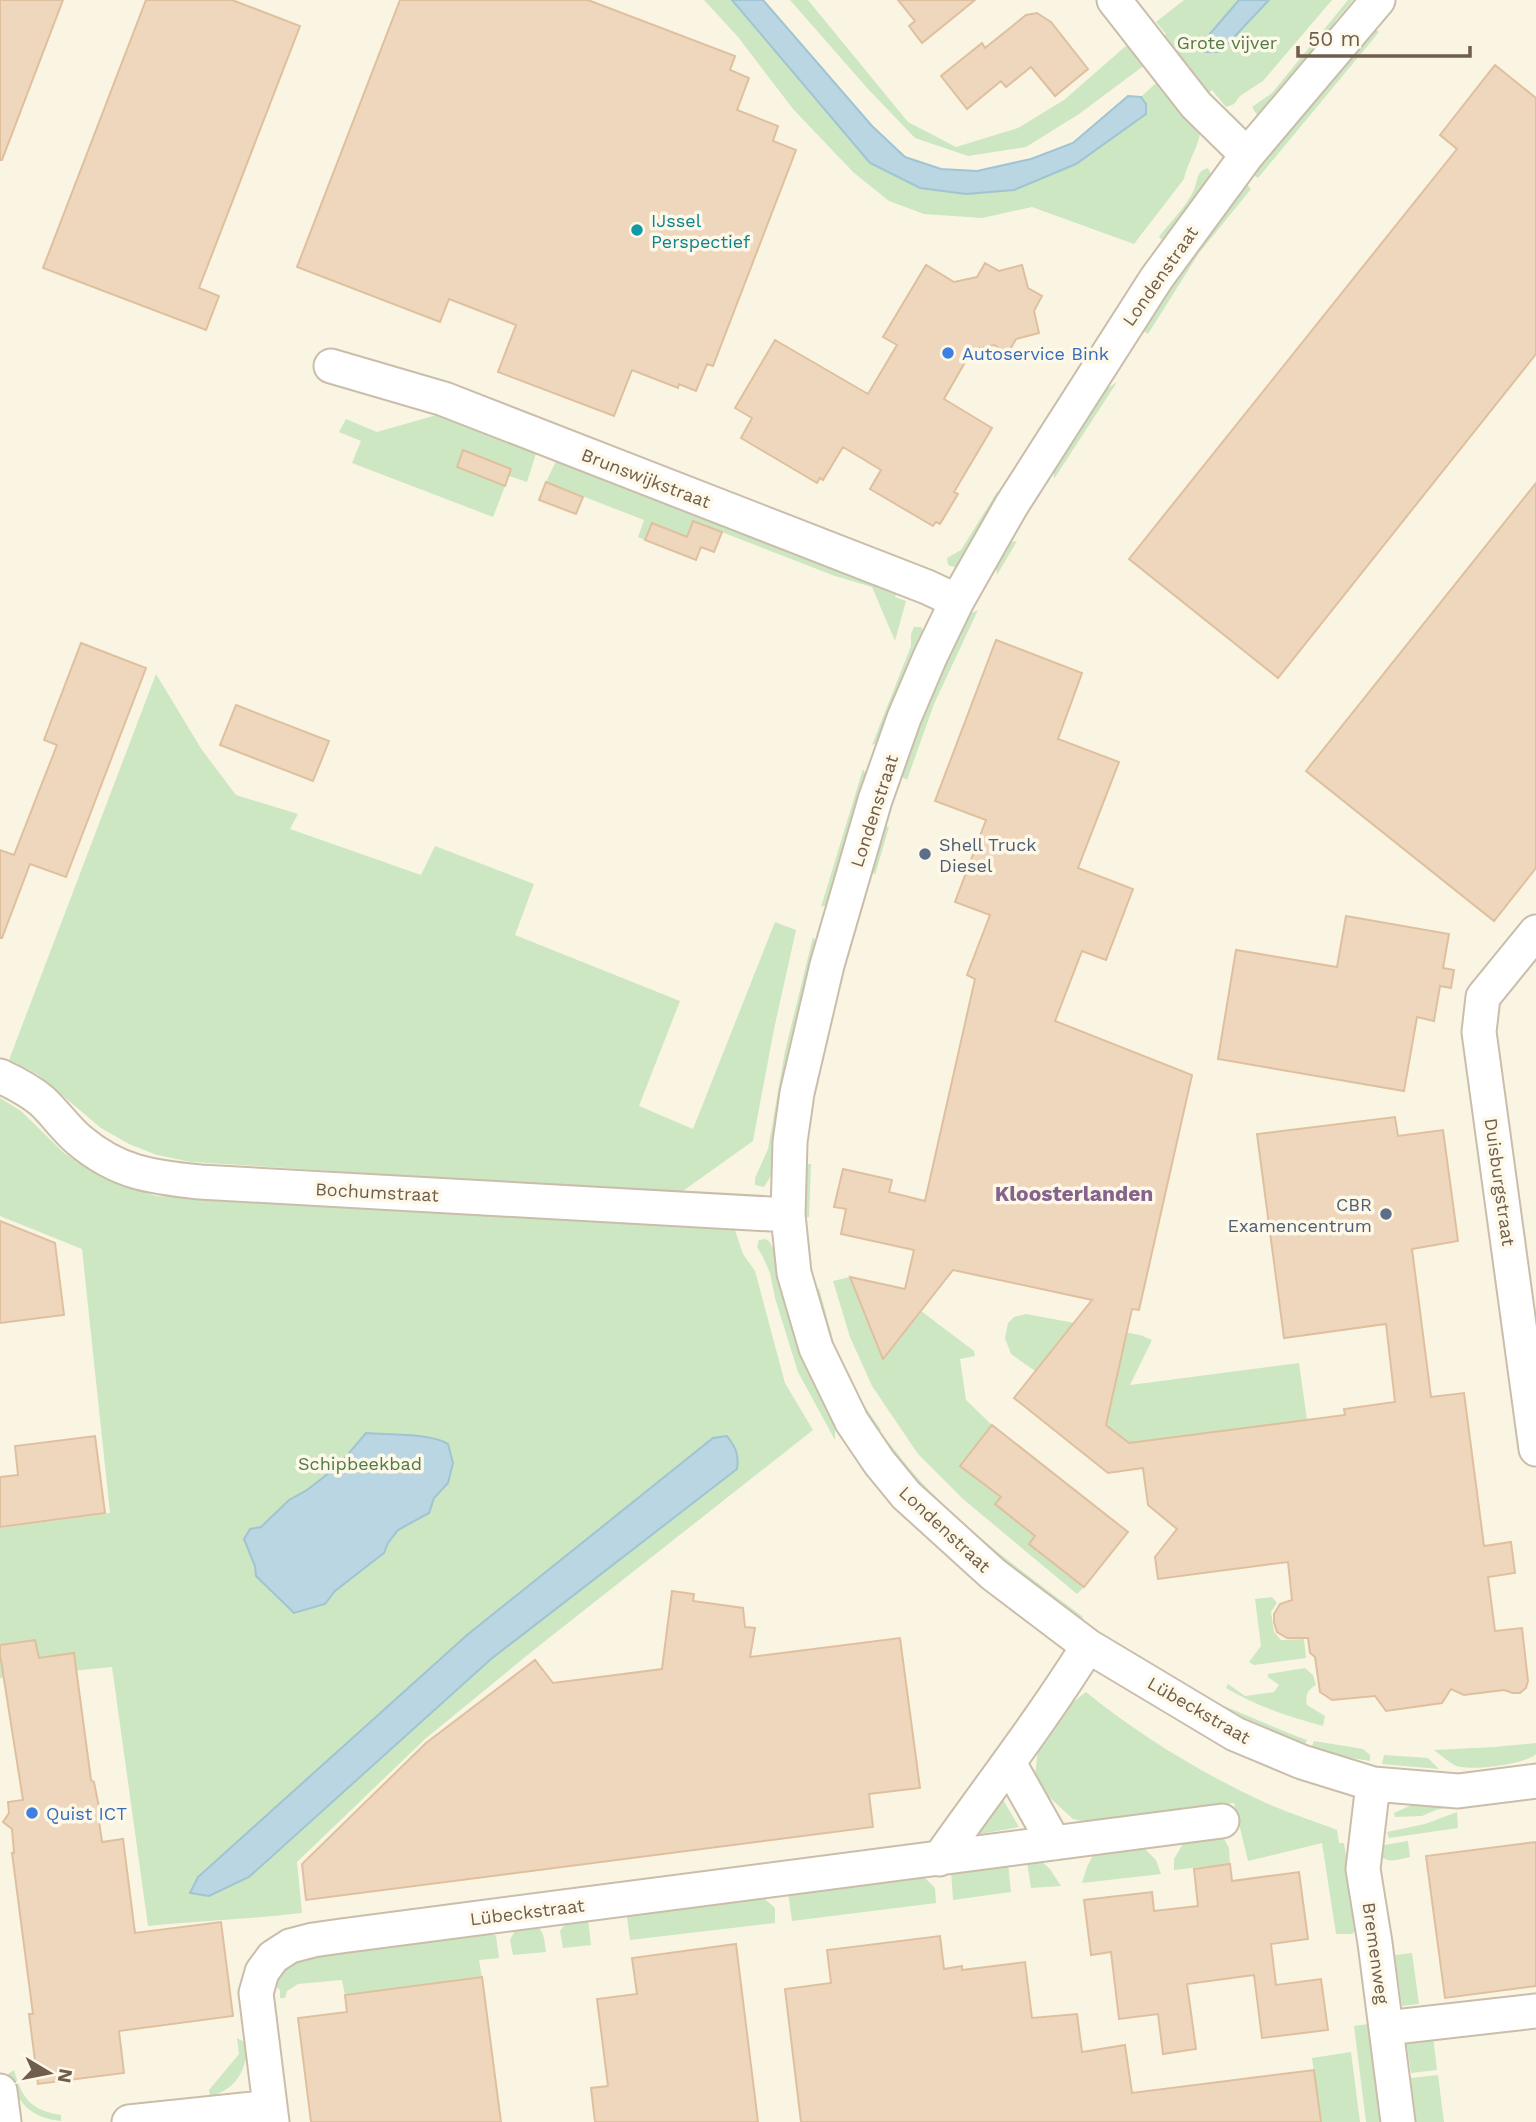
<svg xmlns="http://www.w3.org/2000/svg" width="1536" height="2122" viewBox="0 0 1536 2122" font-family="'Work Sans',sans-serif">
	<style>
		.green { fill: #cce7c2 }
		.water { fill: #b9d6e2; stroke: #a0c4d3; stroke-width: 2 }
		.building { fill: #eed7bc; stroke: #dfc09e; stroke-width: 2 }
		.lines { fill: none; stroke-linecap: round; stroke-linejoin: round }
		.minor-casing { stroke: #cabdaa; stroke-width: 37 }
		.minor { stroke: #fff; stroke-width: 33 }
		.culture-dot { fill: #0f9aa8; stroke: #fef8e8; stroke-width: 2.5 }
		.shop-dot { fill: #3f7fe0; stroke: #fef8e8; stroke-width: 2.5 }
		.service-dot { fill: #5c6f8a; stroke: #fef8e8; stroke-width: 2.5 }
		.labels { text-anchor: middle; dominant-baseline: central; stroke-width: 7; stroke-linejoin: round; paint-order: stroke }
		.park-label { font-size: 18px; fill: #4f7b46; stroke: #fef8e8 }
		.culture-label { font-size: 18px; fill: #0d838f; stroke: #fef8e8; text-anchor: start }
		.street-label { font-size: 18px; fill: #705d4b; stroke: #fef8e8 }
		.shop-label { font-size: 18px; fill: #366cbe; stroke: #fef8e8; text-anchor: start }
		.service-label { font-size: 18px; fill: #4e5e75; stroke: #fef8e8; text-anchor: start }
		.quarter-label { font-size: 21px; font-weight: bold; fill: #85638c; stroke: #fef8e8 }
	</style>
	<rect width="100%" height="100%" fill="#faf5e3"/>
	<path class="green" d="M 704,0 L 732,0 L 870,163 L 1014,190 L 1146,104 L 1141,97 L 1157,82 L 1164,94 L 1200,134 C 1197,150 1187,163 1184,179 L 1134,244 L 1032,207 L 982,218 L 924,214 L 889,201 L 853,172 L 793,109 L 738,37 Z
		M 790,0 L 808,0 L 908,122 L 956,147 L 1018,128 L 1064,100 L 1127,45 L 1146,64 L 1079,114 L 1026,147 L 968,156 L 915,138 L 868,89 Z
		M 1184,0 L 1332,0 L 1263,81 L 1240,96 L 1234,104 L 1226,107 L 1212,90 L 1203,98 L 1159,42 L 1166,34 L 1156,22 Z
		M 1348,0 L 1353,0 C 1346,9 1338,17 1332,26 C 1309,58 1293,95 1257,115 L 1252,107 L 1272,93 Z
		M 1371,26 L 1379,32 L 1258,178 L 1252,174 Z
		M 1208,168 L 1212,176 L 1170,240 L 1162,240 L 1159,237 C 1170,222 1186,207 1194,190 C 1198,180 1196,171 1208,168 Z
		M 1244,181 L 1251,189 L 1199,253 L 1148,334 L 1139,328 Z
		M 1117,382 L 1054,479 L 1053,466 L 1097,395 Z
		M 447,412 L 538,447 L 527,482 L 509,476 L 511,469 L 464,451 L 457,467 L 505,486 L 493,517 L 352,463 L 361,441 L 339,432 L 346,419 L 377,432 Z
		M 559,455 L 899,587 L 895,597 L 906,601 L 895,641 L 872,587 L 835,576 L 693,521 L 687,537 L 645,540 L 638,537 L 644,520 L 546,482 Z
		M 997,492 L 1000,497 L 957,568 L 948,565 L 947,558 L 961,550 Z
		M 1017,541 L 997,575 L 995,563 L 1005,543 Z
		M 978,610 L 934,704 L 907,780 L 898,774 L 964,616 Z
		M 914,627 L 921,627 L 924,632 L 920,649 L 883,740 L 872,745 L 911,646 L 911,634 Z
		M 156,674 L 202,750 L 236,795 L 298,814 L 290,829 L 421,875 L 435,846 L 534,884 L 515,935 L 680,1001 L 639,1106 L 693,1129 L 775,922 L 796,930 L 774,1029 L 753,1141 L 680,1193 L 191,1162 L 157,1155 L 129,1144 L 101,1128 L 37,1074 L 9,1060 Z
		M 863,769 L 869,780 L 830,904 L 821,907 Z
		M 881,825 L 889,827 L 875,875 L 871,870 Z
		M 813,937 L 819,947 L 776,1161 L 772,1174 L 764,1187 L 755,1185 L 755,1178 L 768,1149 L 785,1051 Z
		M 0,1098 L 21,1111 L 64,1153 L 101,1177 L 156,1196 L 735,1230 L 743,1254 L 755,1271 L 785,1383 L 813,1430 L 535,1649 L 425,1739 L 297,1862 L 302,1913 C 251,1919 199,1921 148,1926 L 112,1667 L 0,1678 L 0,1528 L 110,1513 L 82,1249 L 0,1216 Z
		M 801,1164 L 811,1164 L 809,1217 L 799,1217 Z
		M 765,1239 L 769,1241 L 777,1255 L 835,1424 L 835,1440 L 798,1372 L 775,1298 L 770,1273 L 763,1257 L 757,1247 L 759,1240 Z
		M 850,1277 L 883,1358 L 921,1311 L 974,1351 L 975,1356 L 960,1359 L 966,1400 L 992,1425 L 960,1466 L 1001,1497 L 995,1504 L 1035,1536 L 1029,1544 L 1084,1587 L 1077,1594 L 963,1499 L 918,1454 L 872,1386 L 850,1337 L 833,1281 Z
		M 819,1288 L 836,1351 L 859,1398 L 881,1430 L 872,1435 L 846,1388 L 812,1297 Z
		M 1026,1314 L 1140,1335 L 1152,1340 L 1130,1385 L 1299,1363 L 1307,1420 L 1129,1443 L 1106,1425 L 1125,1339 L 1070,1327 L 1035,1371 L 1011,1354 L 1005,1338 L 1008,1323 L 1014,1317 Z
		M 883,1435 C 900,1457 916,1478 936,1497 C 980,1542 1033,1579 1083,1617 L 1077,1626 L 982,1552 L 875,1442 Z
		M 1272,1597 L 1277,1603 L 1271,1612 L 1274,1632 L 1281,1640 L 1304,1639 L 1306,1658 L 1254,1665 L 1249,1662 L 1261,1646 L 1255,1599 Z
		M 1305,1668 L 1313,1675 L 1316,1685 C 1307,1690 1305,1696 1307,1705 L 1325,1716 L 1323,1726 C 1289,1717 1256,1706 1226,1688 L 1228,1684 L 1245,1696 L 1274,1692 L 1279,1685 L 1268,1677 L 1268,1674 Z
		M 1086,1692 C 1140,1736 1203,1774 1266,1803 C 1289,1813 1314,1821 1337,1830 L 1339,1843 L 1344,1843 L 1357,1930 L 1352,1934 L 1336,1934 L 1322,1843 L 1248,1861 L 1234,1803 L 1094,1823 L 1073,1819 L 1049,1797 L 1035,1776 L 1038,1748 L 1073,1702 Z
		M 1217,1703 L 1296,1736 L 1307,1740 L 1304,1748 L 1220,1712 Z
		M 1314,1741 L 1363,1749 L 1370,1755 L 1370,1761 L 1310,1751 Z
		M 1536,1743 L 1536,1754 C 1526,1764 1476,1770 1461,1767 C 1452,1766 1441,1755 1434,1750 L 1494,1747 Z
		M 1384,1755 L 1428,1758 L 1439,1769 L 1382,1764 Z
		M 1001,1796 L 1019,1827 L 975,1835 Z
		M 1420,1801 L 1452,1806 L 1436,1810 L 1422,1816 L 1395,1817 L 1394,1813 Z
		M 1457,1812 L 1458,1828 L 1389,1838 L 1387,1832 L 1425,1824 Z
		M 1218,1838 L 1224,1839 L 1229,1848 L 1230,1864 L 1174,1870 L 1174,1859 L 1184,1842 Z
		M 1408,1841 L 1410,1857 C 1395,1860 1386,1865 1377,1851 L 1378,1846 Z
		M 1143,1847 L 1156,1860 L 1161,1874 L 1082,1883 L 1087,1867 L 1094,1853 Z
		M 1040,1860 L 1050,1869 L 1061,1886 L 1031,1888 L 1027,1862 Z
		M 1008,1863 L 1011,1892 L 953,1900 L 951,1871 Z
		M 922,1875 L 935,1888 L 936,1903 L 792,1921 L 788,1892 Z
		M 760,1895 L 775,1908 L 775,1923 L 630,1940 L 627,1918 L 631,1912 Z
		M 588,1919 L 591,1945 L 563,1948 L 560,1931 L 568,1920 Z
		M 517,1926 C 542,1925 543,1927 546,1952 L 513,1955 L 510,1940 Z
		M 487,1930 L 496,1936 L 499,1958 L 479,1960 L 482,1977 L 345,1995 L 342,1980 L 298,1984 L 287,1991 L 285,1998 L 280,1998 L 280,1990 L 272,1983 L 282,1969 L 296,1959 Z
		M 1412,1953 L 1419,2004 L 1402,2006 L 1395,1955 Z
		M 1368,2024 L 1381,2122 L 1366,2122 L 1354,2026 Z
		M 1433,2036 L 1437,2070 L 1411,2073 L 1406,2039 Z
		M 237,2038 L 246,2043 C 249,2067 236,2091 210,2096 L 209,2090 L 239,2054 Z
		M 1351,2052 L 1360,2122 L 1321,2122 L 1312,2058 Z
		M 14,2070 C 22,2098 30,2110 61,2115 L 61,2121 C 30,2118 17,2102 8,2074 Z
		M 1438,2075 L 1444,2122 L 1416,2122 L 1411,2078 Z"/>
	<path class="water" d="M 732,0 L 763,0 L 872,126 L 905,157 L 941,169 L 977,171 L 1031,159 L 1073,143 L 1128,96 L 1141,97 L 1146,104 L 1146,114 L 1076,164 L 1014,190 L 966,194 L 920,188 L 870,163 Z
		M 1239,0 L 1269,0 L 1220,52 L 1204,52 L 1208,36 Z
		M 366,1433 C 388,1435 431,1433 448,1444 L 453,1463 L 448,1483 L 434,1498 L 429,1513 L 398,1530 L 388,1543 L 384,1553 L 335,1591 L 325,1604 L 294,1613 L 256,1576 L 255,1566 L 244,1539 L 250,1529 L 261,1527 L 289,1500 L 307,1490 L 338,1466 Z
		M 727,1436 C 736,1448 739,1454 737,1469 L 491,1659 L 249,1877 L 209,1896 L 190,1893 L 198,1877 L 467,1635 L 713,1438 Z"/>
	<path class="building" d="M 0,0 L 63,0 L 2,160 L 0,160 Z
		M 146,0 L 232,0 L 300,26 L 199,288 L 219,296 L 206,330 L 43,268 Z
		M 400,0 L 588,0 L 735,56 L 730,70 L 749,78 L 737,110 L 778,126 L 773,141 L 796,150 L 713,366 L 707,364 L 696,391 L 679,384 L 678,388 L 632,370 L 614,416 L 498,372 L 516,325 L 449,299 L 440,322 L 297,267 Z
		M 898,0 L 975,0 L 922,43 L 909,26 L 915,21 Z
		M 1037,13 L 1051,22 L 1088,69 L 1055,96 L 1031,67 L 1006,87 L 1001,81 L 967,109 L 941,76 L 982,43 L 985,48 L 1026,15 Z
		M 1495,65 L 1536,98 L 1536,354 L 1278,678 L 1129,559 L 1457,149 L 1440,135 Z
		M 985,263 L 999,271 L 1022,265 L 1028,288 L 1042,296 L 1034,311 L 1039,333 L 1016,339 L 1008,353 L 994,345 L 972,350 L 944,399 L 992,428 L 954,492 L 958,494 L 940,524 L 936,522 L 933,526 L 870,489 L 881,470 L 843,447 L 823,480 L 820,478 L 817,483 L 741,438 L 752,418 L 735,408 L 775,340 L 868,394 L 897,345 L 883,337 L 926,265 L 954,282 L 977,277 Z
		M 463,450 L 511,469 L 505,486 L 457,467 Z
		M 546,482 L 583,497 L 576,514 L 539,500 Z
		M 1536,483 L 1536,868 L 1494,921 L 1306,771 Z
		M 693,521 L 722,532 L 714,552 L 701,547 L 696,560 L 645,540 L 652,523 L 687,537 Z
		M 996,640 L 1082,673 L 1058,739 L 1119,762 L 1078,868 L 1133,889 L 1106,960 L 1082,951 L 1055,1021 L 1192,1075 L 1139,1310 L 1132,1309 L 1106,1425 L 1129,1443 L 1345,1415 L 1344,1409 L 1395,1402 L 1386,1324 L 1284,1338 L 1257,1134 L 1395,1117 L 1398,1136 L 1443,1130 L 1458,1241 L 1412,1249 L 1431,1397 L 1464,1393 L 1484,1546 L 1511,1542 L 1515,1573 L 1488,1577 L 1495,1631 L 1522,1628 L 1528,1681 L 1526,1688 L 1520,1693 L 1513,1693 L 1504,1690 L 1464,1695 L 1451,1689 L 1442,1703 L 1386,1711 L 1375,1696 L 1332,1700 L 1320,1692 L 1315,1657 L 1310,1653 L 1308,1638 L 1287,1638 L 1277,1632 L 1274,1622 L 1274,1614 L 1280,1604 L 1292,1600 L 1288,1562 L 1158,1579 L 1155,1557 L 1177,1529 L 1148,1505 L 1143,1468 L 1108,1473 L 1014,1398 L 1092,1300 L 953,1270 L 883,1359 L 850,1277 L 905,1289 L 914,1250 L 841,1234 L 846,1209 L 834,1207 L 843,1169 L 892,1180 L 889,1192 L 925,1201 L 975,979 L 967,975 L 990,915 L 955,902 L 986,820 L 935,801 Z
		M 81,643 L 146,668 L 66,877 L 30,864 L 2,938 L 0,938 L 0,850 L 14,855 L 57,745 L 44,740 Z
		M 236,705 L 329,741 L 313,781 L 220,745 Z
		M 1346,916 L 1449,934 L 1443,968 L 1454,970 L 1451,988 L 1440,986 L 1434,1021 L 1417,1017 L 1404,1091 L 1218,1059 L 1236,950 L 1337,967 Z
		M 0,1221 L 55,1243 L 64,1315 L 0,1323 Z
		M 992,1425 L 1128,1532 L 1084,1587 L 1029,1544 L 1035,1536 L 995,1504 L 1001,1497 L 960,1466 Z
		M 95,1436 L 105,1513 L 0,1527 L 0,1477 L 18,1475 L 15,1446 Z
		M 672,1591 L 694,1594 L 693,1601 L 743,1608 L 745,1627 L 755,1628 L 750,1657 L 900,1638 L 920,1788 L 869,1794 L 873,1827 L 306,1900 L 302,1864 L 426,1743 L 535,1660 L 553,1683 L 662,1669 Z
		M 35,1640 L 39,1658 L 74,1653 L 91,1780 L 94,1782 L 100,1812 L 98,1814 L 102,1842 L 123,1839 L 135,1933 L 221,1922 L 233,2016 L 119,2031 L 124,2073 L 38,2084 L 29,2014 L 33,2014 L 12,1853 L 14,1853 L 12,1829 L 3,1822 L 9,1813 L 8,1802 L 23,1800 L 0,1654 L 0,1645 Z
		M 1536,1842 L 1536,1986 L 1445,1998 L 1426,1856 Z
		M 1230,1864 L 1232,1881 L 1299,1872 L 1308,1939 L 1271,1944 L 1276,1985 L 1321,1979 L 1328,2030 L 1262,2038 L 1254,1975 L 1187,1984 L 1196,2049 L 1163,2054 L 1158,2014 L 1119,2019 L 1111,1952 L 1091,1955 L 1084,1900 L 1152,1892 L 1154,1911 L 1198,1906 L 1194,1869 Z
		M 940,1936 L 944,1969 L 962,1966 L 962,1970 L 1025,1962 L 1032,2018 L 1077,2014 L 1082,2052 L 1125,2045 L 1132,2093 L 1314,2070 L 1321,2122 L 801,2122 L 785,1989 L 831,1983 L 827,1950 Z
		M 736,1944 L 758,2122 L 595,2122 L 591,2088 L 608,2086 L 597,1999 L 637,1994 L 632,1958 Z
		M 482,1977 L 501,2122 L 311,2122 L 298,2018 L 347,2012 L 345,1995 Z"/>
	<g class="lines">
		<g class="minor-casing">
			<path id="minor" d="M 1114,0 L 1196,105 L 1247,155
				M 1378,0 L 1247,155 L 1156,279 L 1011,506 L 957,601 L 930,657 L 904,718 L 875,800 L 827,965 L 797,1093 L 790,1142 L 788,1215 L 794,1273 L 816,1348 L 852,1422 L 879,1462 L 906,1495 L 993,1574 L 1088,1646 L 1235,1734 L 1302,1762 L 1373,1784 L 1458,1791 L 1536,1781
				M 331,366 L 444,399 L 927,587 L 957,601
				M 1536,932 L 1483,997 L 1479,1032 L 1536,1449
				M 0,1076 C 15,1083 29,1090 42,1101 C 55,1113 65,1128 79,1140 C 118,1173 151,1177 200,1182 L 788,1215
				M 1009,1763 L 1054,1843
				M 1373,1784 L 1363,1869 L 1375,1943 L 1398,2122
				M 939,1859 C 989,1788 1042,1720 1088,1646
				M 1386,2028 L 1536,2011
				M 0,2091 L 4,2122
				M 129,2122 L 270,2107
				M 272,2122 L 256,1993 L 262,1972 L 273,1957 L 290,1946 L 313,1940 L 341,1936 L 1222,1821"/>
		</g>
		<use href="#minor" class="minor"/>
	</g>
	<circle class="culture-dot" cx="637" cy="230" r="7"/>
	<g class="shop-dot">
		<circle cx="948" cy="353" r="7"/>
		<circle cx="32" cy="1813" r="7"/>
	</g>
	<g class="service-dot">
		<circle cx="925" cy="854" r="7"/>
		<circle cx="1386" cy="1214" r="7"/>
	</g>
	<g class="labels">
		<g class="park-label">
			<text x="1227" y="42">Grote vijver</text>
			<text x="360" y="1463">Schipbeekbad</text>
		</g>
		<g class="culture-label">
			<text x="651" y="220">IJssel<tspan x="651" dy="21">Perspectief</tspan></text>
		</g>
		<g class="street-label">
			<text transform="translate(1160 276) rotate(-55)">Londenstraat</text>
			<text transform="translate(646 478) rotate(21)">Brunswijkstraat</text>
			<text transform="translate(874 811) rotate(-72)">Londenstraat</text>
			<text transform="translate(1500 1182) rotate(82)">Duisburgstraat</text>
			<text transform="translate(377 1192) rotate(3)">Bochumstraat</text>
			<text transform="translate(945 1529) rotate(43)">Londenstraat</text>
			<text transform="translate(1199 1710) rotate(30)">Lübeckstraat</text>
			<text transform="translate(527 1912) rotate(-7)">Lübeckstraat</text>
			<text transform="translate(1376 1953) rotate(82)">Bremenweg</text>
		</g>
		<g class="shop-label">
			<text x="962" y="353">Autoservice Bink</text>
			<text x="46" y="1813">Quist ICT</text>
		</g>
		<g class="service-label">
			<text x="939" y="844">Shell Truck<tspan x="939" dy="21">Diesel</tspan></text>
			<text x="1372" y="1204" text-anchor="end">CBR<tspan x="1372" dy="21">Examencentrum</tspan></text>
		</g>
		<g class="quarter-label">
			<text x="1074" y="1193">Kloosterlanden</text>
		</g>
	</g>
	<g transform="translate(49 2073) rotate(100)" stroke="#fef8e8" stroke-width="5" paint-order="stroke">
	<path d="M0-5L12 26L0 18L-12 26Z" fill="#705d4b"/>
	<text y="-10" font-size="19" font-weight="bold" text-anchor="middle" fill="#705d4b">N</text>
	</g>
	<path d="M1298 46v10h172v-10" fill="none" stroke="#705d4b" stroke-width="3.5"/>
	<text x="1308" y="46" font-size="21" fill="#705d4b" stroke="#fef8e8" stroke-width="5" paint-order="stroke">50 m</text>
</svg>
